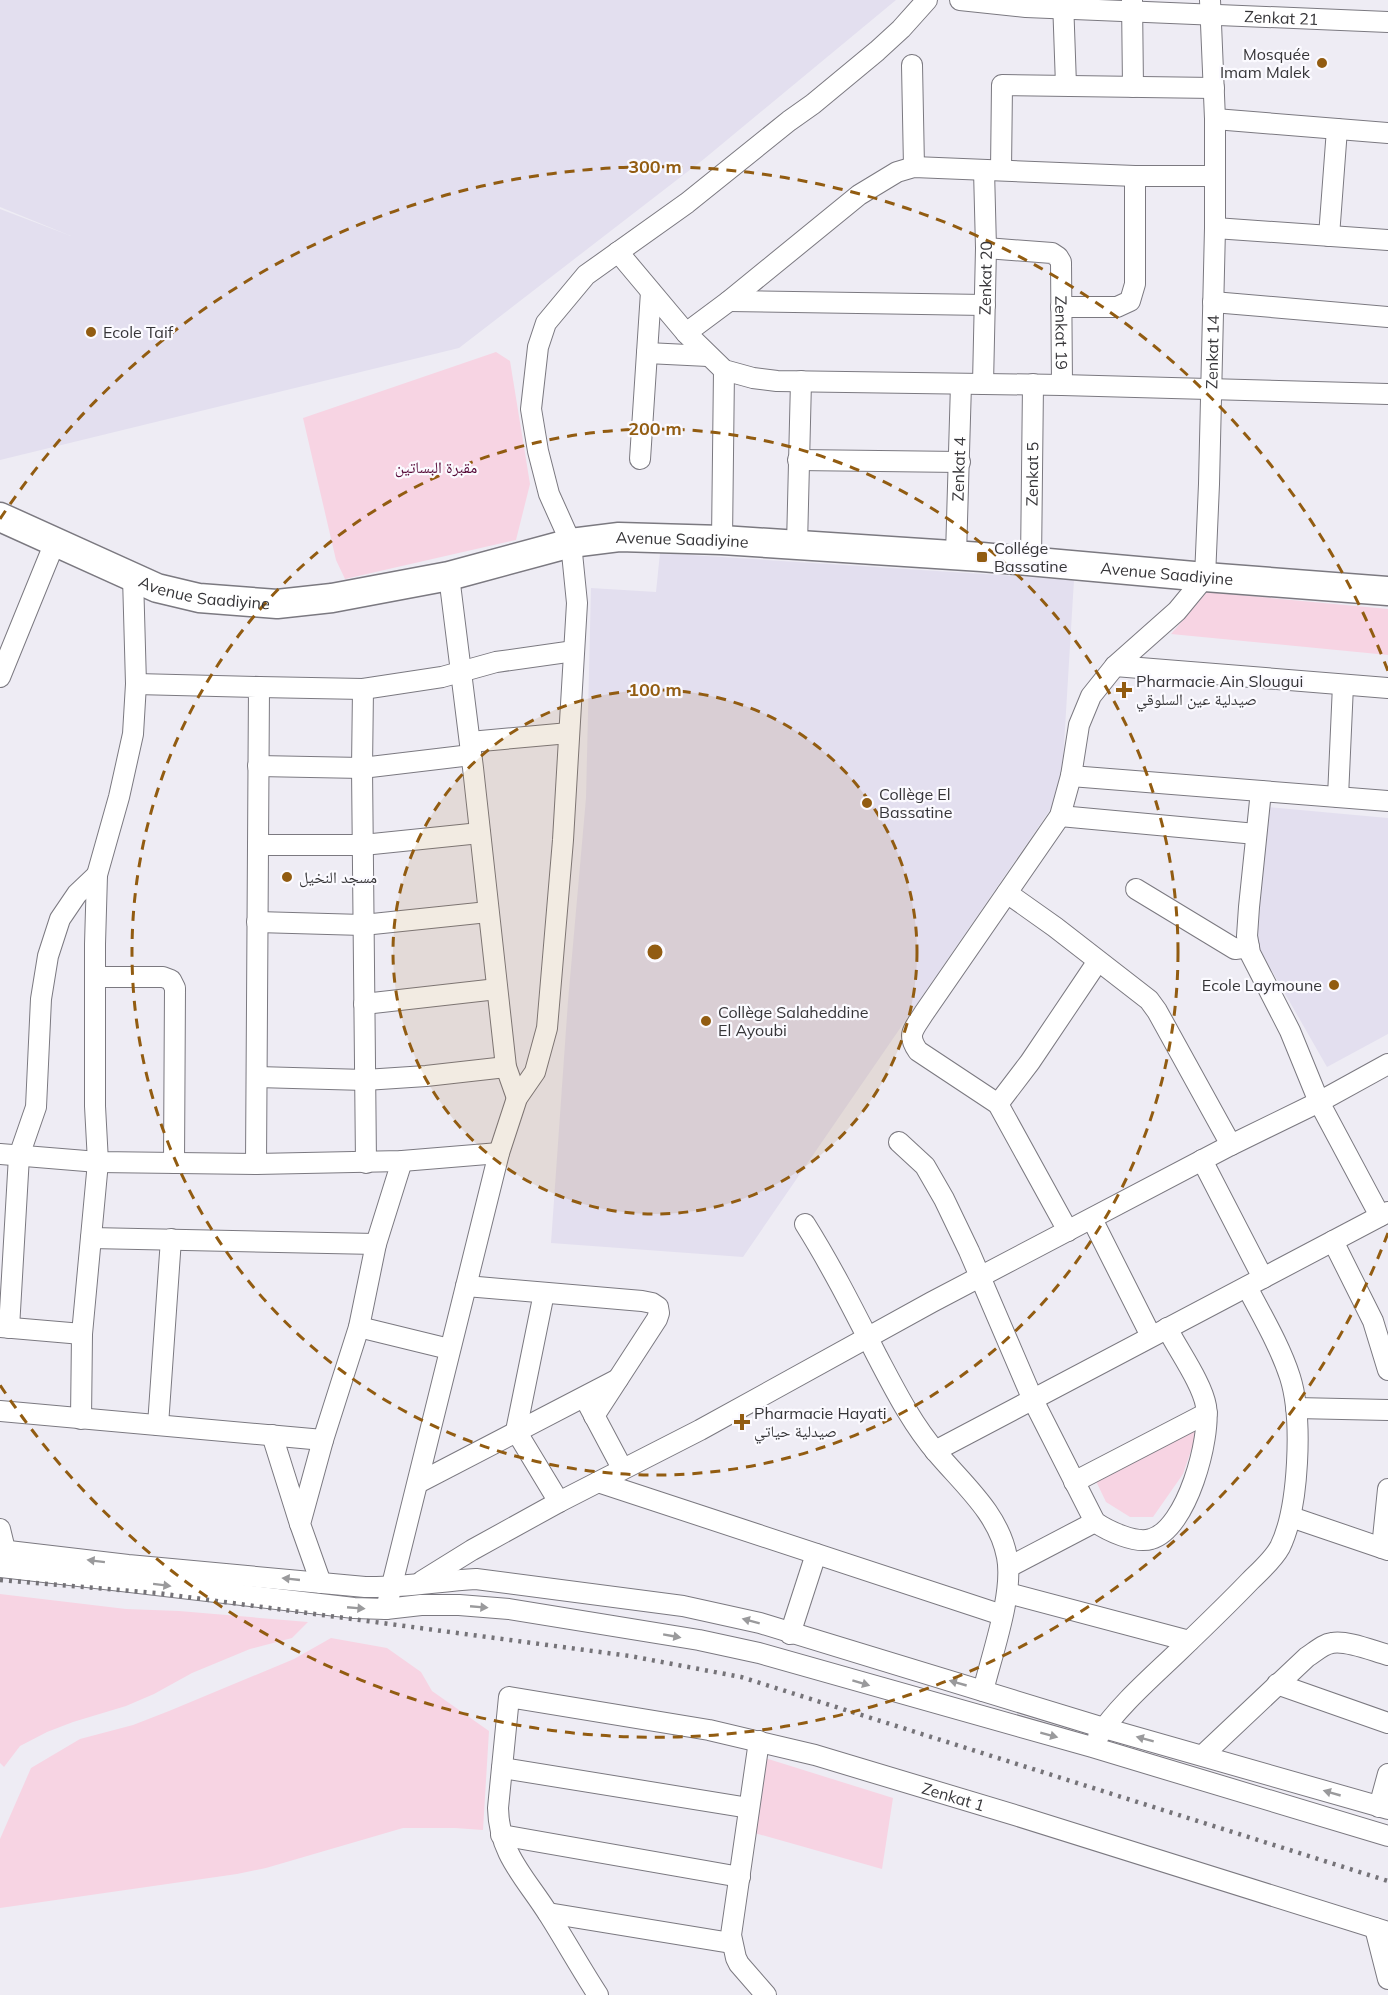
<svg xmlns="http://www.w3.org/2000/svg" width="1388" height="1995" viewBox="0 0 1388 1995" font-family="Mulish,'Noto Naskh Arabic',sans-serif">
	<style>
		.built { fill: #e3dfef }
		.green { fill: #f7d4e3 }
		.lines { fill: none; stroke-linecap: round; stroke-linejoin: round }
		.street-casing { stroke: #7b7980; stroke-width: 22 }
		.secondary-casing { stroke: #7b7980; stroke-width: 31 }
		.street { stroke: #fff; stroke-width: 20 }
		.secondary { stroke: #fff; stroke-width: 28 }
		.rail { stroke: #757378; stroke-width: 4.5; stroke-dasharray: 3 6; stroke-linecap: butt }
		.oneway { fill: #9a9a9c }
		.ring { fill: none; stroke: #925c11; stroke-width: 3; stroke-dasharray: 10 8 }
		.poi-dot { fill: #925c11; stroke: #fbfaff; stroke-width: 2 }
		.labels { text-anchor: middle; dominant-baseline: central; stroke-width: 4.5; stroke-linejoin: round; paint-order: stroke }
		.street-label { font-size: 16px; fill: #363538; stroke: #fbfaff }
		.poi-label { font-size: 16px; fill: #363538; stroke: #fbfaff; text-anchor: start }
		.park-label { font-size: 16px; fill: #560937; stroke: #fbfaff }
		.centre { fill: #925c11; stroke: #fbfaff; stroke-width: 3 }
		.ring-label { font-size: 18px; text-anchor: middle; font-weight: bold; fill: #925c11; stroke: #fbfaff; stroke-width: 4.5; stroke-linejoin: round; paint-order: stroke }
	</style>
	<rect width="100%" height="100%" fill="#eeecf4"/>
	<path class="built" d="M 0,0 L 896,0 L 704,159 L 459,348 L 0,460 L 0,209 L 71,236 L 0,207 Z
		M 660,553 L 1074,580 L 1061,794 L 743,1257 L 551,1243 L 568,1001 L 586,798 L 591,588 L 656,592 Z
		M 1266,807 L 1388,818 L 1388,1034 L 1327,1067 L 1252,936 Z"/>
	<path class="green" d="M 496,352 L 510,361 L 530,484 L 516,540 L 345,579 L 336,560 L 303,418 Z
		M 1207,592 L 1388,609 L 1388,655 L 1171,634 Z
		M 1201,1422 L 1183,1474 L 1153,1517 L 1130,1517 L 1106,1502 L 1095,1479 Z
		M 0,1594 L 126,1609 L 179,1611 L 308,1622 L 292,1638 L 250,1649 L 192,1673 L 154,1694 L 126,1706 L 73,1722 L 47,1732 L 20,1746 L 4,1767 L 0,1763 Z
		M 331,1638 L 387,1648 L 421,1672 L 432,1691 L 489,1731 L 483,1830 L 455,1828 L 403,1828 L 266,1868 L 237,1874 L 0,1908 L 0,1839 L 31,1768 L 80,1739 L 133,1725 L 169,1711 L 294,1659 Z
		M 765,1758 L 893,1798 L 882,1869 L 751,1832 Z"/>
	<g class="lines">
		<g class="street-casing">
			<g id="street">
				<path id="s1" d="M 960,0 L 1026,7 L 1388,22"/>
				<path d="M 1063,0 L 1066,85"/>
				<path d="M 1132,0 L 1133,87"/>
				<path d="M 912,65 L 914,167"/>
				<path d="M 1215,119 L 1388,133"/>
				<path d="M 1001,170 L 1002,85 L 1214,88"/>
				<path d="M 1215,228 L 1388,240"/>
				<path d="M 1329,236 L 1337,129"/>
				<path id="s2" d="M 986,248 L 1052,253 L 1058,257 L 1061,262 L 1062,385"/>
				<path d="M 618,252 L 686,333 L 724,370 L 753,378 L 777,381 L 1062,385 L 1388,394"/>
				<path d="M 729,301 L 985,305"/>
				<path d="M 1213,302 L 1388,317"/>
				<path d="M 1061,307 L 1117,307 L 1130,301 L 1135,284 L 1135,176"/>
				<path d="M 686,333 L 729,301 L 859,195 L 897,172 L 914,167 L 1135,176 L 1214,176"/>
				<path d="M 647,353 L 708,356"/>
				<path id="s3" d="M 983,384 L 986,248 L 984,170"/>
				<path d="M 640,459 L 651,292"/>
				<path d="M 798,460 L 960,462"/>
				<path d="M 722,540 L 724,370"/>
				<path d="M 797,545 L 801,381"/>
				<path id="s4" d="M 956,555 L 961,384"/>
				<path id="s5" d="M 1031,562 L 1033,384"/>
				<path d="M 449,576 L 473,768 L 506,1067 L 517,1098"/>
				<path d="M 1115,666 L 1388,688"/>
				<path d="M 0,677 L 55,542"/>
				<path d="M 136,684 L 259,687 L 256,1164"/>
				<path d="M 259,687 L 363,689 L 442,677 L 496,662 L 574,651"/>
				<path d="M 363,689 L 362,768 L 366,1163"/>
				<path d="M 470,742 L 569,733"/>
				<path d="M 258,766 L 362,768 L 471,755"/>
				<path d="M 1071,776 L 1388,801"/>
				<path d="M 1261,791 L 1249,907 L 1247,936 L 1250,953 L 1290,1031 L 1319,1102 L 1380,1216"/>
				<path d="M 1338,797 L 1343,685"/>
				<path d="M 1060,816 L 1256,834"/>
				<path d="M 258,845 L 363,845 L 480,833"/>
				<path d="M 1136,889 L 1235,949 L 1249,947"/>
				<path d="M 1007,893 L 1055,927 L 1149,1000 L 1157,1011 L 1231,1145"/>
				<path d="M 257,922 L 363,925 L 488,912"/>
				<path d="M 95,977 L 163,977 L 171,980 L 175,988 L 174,1163"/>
				<path d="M 364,1004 L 497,989"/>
				<path d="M 257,1077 L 365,1080 L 426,1076 L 506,1067"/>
				<path d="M 998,1104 L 1030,1062 L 1098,961"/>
				<path d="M 899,1142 L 925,1166 L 944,1199 L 969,1251 L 1033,1400 L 1095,1522 C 1108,1531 1136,1544 1151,1539 C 1187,1529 1211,1438 1206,1406 C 1202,1383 1178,1350 1167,1328"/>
				<path d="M 0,1154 L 98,1162 L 256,1164 L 402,1161 L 499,1153"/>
				<path d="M 1202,1160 L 1263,1278"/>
				<path d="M 1092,1219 L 1151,1336"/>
				<path d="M 805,1224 C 832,1267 854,1311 877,1356 C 895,1390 912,1424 937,1453 C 964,1485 999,1514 1007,1557 C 1014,1593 992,1654 983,1691"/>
				<path id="s6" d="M 1068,1231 L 998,1104 L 918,1051 C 906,1034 914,1029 924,1013 L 1060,816 L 1071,776 L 1079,725 L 1091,696 L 1115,666 L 1177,611 L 1205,577 L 1209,484 L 1215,228 L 1215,119 L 1210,0"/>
				<path d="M 91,1238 L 376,1244"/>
				<path d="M 1333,1241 L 1373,1321 L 1388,1370"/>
				<path d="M 466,1286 L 642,1301 L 652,1303 L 658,1307 L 659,1313 L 657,1319 L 594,1416"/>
				<path d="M 544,1293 L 516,1431 L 559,1502"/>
				<path d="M 0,1327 L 82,1334"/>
				<path d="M 359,1327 L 449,1349"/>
				<path d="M 9,1328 L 19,1156 L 36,1107 L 41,999 L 48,956 L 60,919 L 77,894 L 97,875"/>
				<path d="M 588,1404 L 622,1468"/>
				<path d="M 1296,1408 L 1388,1410"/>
				<path d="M 0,1411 L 323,1440"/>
				<path d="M 81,1419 L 82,1334 L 98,1162 L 95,1106 L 95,944 L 97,875 L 119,797 L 133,734 L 136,684 L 133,577"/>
				<path d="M 158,1425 L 171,1239"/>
				<path d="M 272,1435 L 300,1524"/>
				<path d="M 935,1451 L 1388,1212"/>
				<path d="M 598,1482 L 1002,1615"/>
				<path d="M 1074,1482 L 1207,1413"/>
				<path d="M 418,1483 L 618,1379"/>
				<path d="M 1291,1517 L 1388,1550"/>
				<path d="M 0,1529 L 8,1562"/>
				<path d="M 1382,1548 L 1388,1489"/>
				<path d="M 0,1550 L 128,1565 L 365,1587 C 402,1588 439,1581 476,1579 L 683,1606 L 760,1623 L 1104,1728 L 1388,1809"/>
				<path d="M 0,1567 L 354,1608 L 386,1609 L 421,1605 L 459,1605 L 509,1609 L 699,1640 L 759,1653 L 1092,1747 L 1388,1836"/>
				<path d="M 1009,1567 L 1095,1522"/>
				<path d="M 422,1581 L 472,1550 L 559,1502 L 700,1430 L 932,1302 L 1231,1145 L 1319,1102 L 1388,1064"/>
				<path d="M 321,1583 L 300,1524 L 323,1440 L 359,1327 L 376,1244 L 402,1161"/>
				<path d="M 1008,1593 L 1189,1641"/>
				<path d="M 386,1609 L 499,1153 L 517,1098 L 535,1072 L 547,1028 L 563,840 L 577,603 L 571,543 L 549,494 L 538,451 L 531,409 L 538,347 L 546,323 L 586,275 L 687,203 L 789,121 L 813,104 L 877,51 L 901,29 L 927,0"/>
				<path d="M 790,1634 L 816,1554"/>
				<path d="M 1277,1684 L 1388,1723"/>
				<path d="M 1098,1737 C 1117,1707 1153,1676 1179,1651 C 1203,1628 1227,1605 1250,1581 C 1260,1571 1273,1560 1280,1547 C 1299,1508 1303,1418 1290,1377 C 1280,1346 1262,1316 1247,1287"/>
				<path d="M 759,1741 L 731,1935 L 736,1958 L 739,1964 L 766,1995"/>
				<path d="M 1203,1755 L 1307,1657 C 1315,1652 1323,1644 1332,1643 C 1347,1640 1373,1651 1388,1655"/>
				<path d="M 502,1768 L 749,1808"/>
				<path d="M 1379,1807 L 1388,1774"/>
				<path d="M 501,1835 L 740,1877"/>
				<path d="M 548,1913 L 731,1943"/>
				<path d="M 1375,1928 L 1388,1979"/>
				<path id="s7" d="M 598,1995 C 581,1969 566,1942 549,1915 C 526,1878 499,1855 498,1808 L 509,1697 L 709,1730 L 815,1755 L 1018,1816 L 1388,1932"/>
			</g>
		</g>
		<g class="secondary-casing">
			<g id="secondary">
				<path id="s8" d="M 0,517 L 157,588 L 199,598 L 277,604 L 332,598 L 449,576 L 571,543 L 619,537 L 722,540 L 982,557 L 1205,577 L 1388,591"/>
			</g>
		</g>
		<use href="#street" class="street"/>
		<use href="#secondary" class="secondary"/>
		<path class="rail" d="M 0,1580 L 157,1593 L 630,1656 L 741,1677 L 1388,1881"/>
	</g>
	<defs><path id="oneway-solid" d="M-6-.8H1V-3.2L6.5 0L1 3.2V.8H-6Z" transform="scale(1.5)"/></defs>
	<g class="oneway">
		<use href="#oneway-solid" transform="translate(96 1561) rotate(-173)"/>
		<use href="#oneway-solid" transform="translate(291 1579) rotate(-174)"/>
		<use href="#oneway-solid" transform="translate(162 1585) rotate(7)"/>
		<use href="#oneway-solid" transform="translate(479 1607) rotate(5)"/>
		<use href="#oneway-solid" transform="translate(356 1608) rotate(5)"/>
		<use href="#oneway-solid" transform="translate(751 1621) rotate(-165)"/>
		<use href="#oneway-solid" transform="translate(672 1636) rotate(10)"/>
		<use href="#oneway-solid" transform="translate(861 1683) rotate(17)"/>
		<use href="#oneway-solid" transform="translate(958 1683) rotate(-164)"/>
		<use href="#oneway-solid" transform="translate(1049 1735) rotate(15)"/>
		<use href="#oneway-solid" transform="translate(1145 1739) rotate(-165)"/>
		<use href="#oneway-solid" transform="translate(1332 1793) rotate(-164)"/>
	</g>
	<circle cx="655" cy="952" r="262" fill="#925c11" fill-opacity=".12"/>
	<g class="ring">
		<circle cx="655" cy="952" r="262"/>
		<circle cx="655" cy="952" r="523"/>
		<path d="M1388 1233A785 785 0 0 1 0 1385M0 519A785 785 0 0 1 1388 671"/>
	</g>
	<g class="poi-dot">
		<circle cx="1322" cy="63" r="6"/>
		<circle cx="91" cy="332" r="6"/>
		<rect x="976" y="551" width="12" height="12" rx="3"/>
		<path d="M1121 681h6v6h6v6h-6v6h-6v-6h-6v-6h6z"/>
		<circle cx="867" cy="803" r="6"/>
		<circle cx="287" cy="877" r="6"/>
		<circle cx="1334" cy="985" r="6"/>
		<circle cx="706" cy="1021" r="6"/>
		<path d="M739 1413h6v6h6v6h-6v6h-6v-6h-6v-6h6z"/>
	</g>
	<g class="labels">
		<g class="street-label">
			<text stroke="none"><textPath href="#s1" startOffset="322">Zenkat 21</textPath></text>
			<text stroke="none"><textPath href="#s3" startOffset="106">Zenkat 20</textPath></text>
			<text stroke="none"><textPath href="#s2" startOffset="150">Zenkat 19</textPath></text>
			<text stroke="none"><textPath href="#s6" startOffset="1038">Zenkat 14</textPath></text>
			<text stroke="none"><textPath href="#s4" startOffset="86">Zenkat 4</textPath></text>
			<text stroke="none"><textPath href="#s5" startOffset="88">Zenkat 5</textPath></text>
			<text stroke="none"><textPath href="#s8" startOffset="706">Avenue Saadiyine</textPath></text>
			<text stroke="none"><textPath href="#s8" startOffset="1192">Avenue Saadiyine</textPath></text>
			<text stroke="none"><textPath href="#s8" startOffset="220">Avenue Saadiyine</textPath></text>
			<text stroke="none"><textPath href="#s7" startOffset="782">Zenkat 1</textPath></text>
		</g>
		<g class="poi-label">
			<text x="1310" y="54" text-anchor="end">Mosquée<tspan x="1310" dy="18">Imam Malek</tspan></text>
			<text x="103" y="332">Ecole Taif</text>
			<text x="994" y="548">Collége<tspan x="994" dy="18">Bassatine</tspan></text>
			<text x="1136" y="681">Pharmacie Ain Slougui<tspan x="1136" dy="18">صيدلية عين السلوقي</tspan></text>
			<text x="879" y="794">Collège El<tspan x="879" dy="18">Bassatine</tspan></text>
			<text x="299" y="877">مسجد النخيل</text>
			<text x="1322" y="985" text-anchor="end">Ecole Laymoune</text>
			<text x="718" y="1012">Collège Salaheddine<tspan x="718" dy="18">El Ayoubi</tspan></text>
			<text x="754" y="1413">Pharmacie Hayati<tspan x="754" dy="18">صيدلية حياتي</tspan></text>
		</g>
		<g class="park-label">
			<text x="436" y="467">مقبرة البساتين</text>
		</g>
	</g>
	<circle cx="655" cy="952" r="9" class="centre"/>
	<g class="ring-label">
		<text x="655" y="173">300 m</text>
		<text x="655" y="435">200 m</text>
		<text x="655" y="696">100 m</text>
	</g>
</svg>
